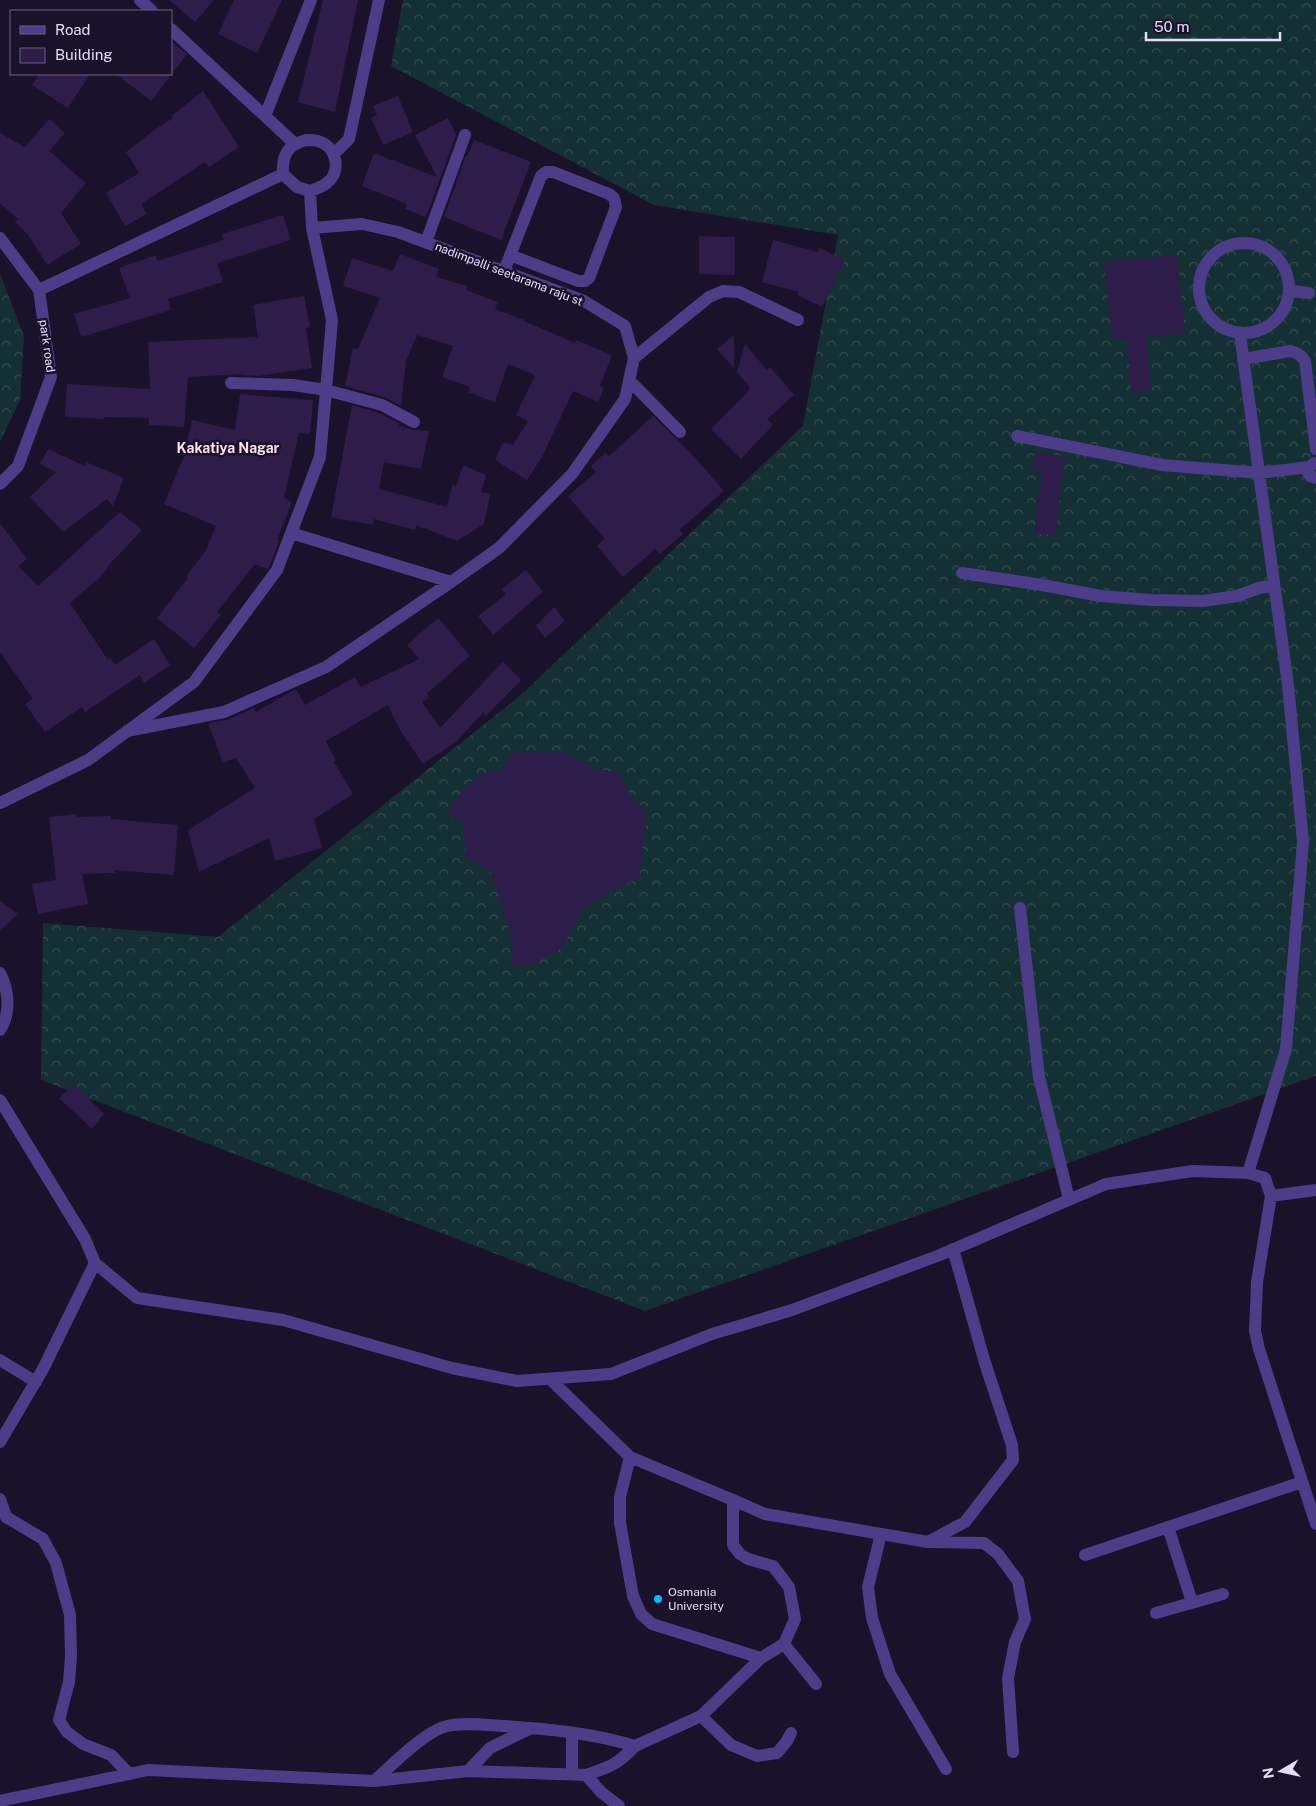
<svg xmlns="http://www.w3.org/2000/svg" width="1316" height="1806" viewBox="0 0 1316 1806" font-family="'Public Sans',sans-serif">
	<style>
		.forest { fill: url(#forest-crowns) }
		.building { fill: #2e1d4b }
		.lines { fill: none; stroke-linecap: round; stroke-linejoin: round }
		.minor { stroke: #4d3d88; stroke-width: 12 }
		.poi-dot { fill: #09b9fc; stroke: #1a112a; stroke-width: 2 }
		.labels { text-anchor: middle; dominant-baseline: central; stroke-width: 5; stroke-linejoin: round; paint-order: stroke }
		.street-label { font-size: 12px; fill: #e5dbff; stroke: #1a112a }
		.poi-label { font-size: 12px; fill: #e5dbff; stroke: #1a112a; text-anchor: start }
		.neighbourhood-label { font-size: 14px; font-weight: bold; fill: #ffddec; stroke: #1a112a }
	</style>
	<defs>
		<pattern id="forest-crowns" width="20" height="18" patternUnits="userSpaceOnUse" patternTransform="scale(1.25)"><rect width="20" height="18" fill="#143034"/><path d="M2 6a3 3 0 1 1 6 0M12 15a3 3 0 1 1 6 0" fill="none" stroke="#364d52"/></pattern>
	</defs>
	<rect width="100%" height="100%" fill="#1a112a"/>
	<path class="forest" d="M 403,0 L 1316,0 L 1316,1076 L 645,1311 L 41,1080 L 43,923 L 218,937 L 521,695 L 803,426 L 838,235 L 654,205 L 391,66 Z
		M 0,274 L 24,336 L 20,400 L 0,442 Z"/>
	<path class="building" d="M 169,0 L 214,0 L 195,22 Z
		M 234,0 L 282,0 L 257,53 L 218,34 Z
		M 323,0 L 358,0 L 335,112 L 298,102 Z
		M 171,41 L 187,54 L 151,101 L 116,74 L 171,74 Z
		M 39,74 L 90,74 L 68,108 L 32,85 Z
		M 203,91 L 239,147 L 209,167 L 205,162 L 141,204 L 147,214 L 125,226 L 106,193 L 139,173 L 126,152 L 154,130 L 173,118 L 171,116 Z
		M 398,96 L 413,132 L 383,145 L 371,118 L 377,115 L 373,106 Z
		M 448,118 L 456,135 L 426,217 L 405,209 L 407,204 L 362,186 L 374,153 L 437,177 L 415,135 Z
		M 49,119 L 65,133 L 49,151 L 86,183 L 61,213 L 81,244 L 47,265 L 29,236 L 15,222 L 18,219 L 0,203 L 0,133 L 25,147 Z
		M 474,140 L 531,162 L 501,240 L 444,217 L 466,155 L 467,157 Z
		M 283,215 L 291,240 L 217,263 L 223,282 L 168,299 L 171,310 L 81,337 L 74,314 L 130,298 L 119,268 L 156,255 L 157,261 L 224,240 L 222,234 Z
		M 699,236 L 735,237 L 735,275 L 699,274 Z
		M 773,240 L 818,252 L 820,248 L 845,261 L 822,307 L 797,295 L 799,292 L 762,282 Z
		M 400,254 L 439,269 L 436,277 L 467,286 L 466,290 L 498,302 L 495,309 L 524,320 L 524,321 L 575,343 L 576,340 L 612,355 L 600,386 L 604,388 L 598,402 L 573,391 L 542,457 L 527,480 L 495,460 L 503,442 L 513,445 L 528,421 L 516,415 L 535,375 L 508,364 L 495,402 L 468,392 L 470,387 L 442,377 L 453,346 L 417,335 L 406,361 L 401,406 L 384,397 L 345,386 L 353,348 L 358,349 L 380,298 L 343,286 L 352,258 L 393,271 Z
		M 1177,255 L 1185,333 L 1146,337 L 1151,391 L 1131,393 L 1127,339 L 1112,340 L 1104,262 Z
		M 304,296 L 310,327 L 306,328 L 312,368 L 258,376 L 243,375 L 243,374 L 188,377 L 184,427 L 149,425 L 149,418 L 104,417 L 104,419 L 65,417 L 67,384 L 150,389 L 148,342 L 258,337 L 253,305 Z
		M 734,335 L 734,368 L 717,349 Z
		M 745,344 L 767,370 L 770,367 L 794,395 L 767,419 L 773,425 L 741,459 L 711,429 L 750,389 L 748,387 L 749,386 L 737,372 Z
		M 240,394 L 313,400 L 310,434 L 299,433 L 284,498 L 292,502 L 277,540 L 279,541 L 270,566 L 268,569 L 255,564 L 217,612 L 221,615 L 194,648 L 157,618 L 188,578 L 186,576 L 205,552 L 216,526 L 164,504 L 184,456 L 192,420 L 235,430 Z
		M 352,405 L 379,413 L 399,423 L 399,426 L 414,430 L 429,431 L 421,469 L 384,462 L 379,489 L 447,507 L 452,485 L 456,486 L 463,465 L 486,475 L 481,492 L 490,494 L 484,524 L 457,541 L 416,525 L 415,530 L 374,519 L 373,525 L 331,517 Z
		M 653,416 L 691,453 L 724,491 L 679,530 L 683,534 L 660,554 L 655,549 L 623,577 L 597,546 L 605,539 L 568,496 L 596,472 L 591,466 L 606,452 L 609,456 Z
		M 48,449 L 85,466 L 86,462 L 124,478 L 113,506 L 107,499 L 63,532 L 30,497 L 56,472 L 40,464 Z
		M 1035,452 L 1065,456 L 1055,536 L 1034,533 L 1042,473 L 1032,471 Z
		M 120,512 L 142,530 L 107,567 L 108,568 L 97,581 L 96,580 L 70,603 L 108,660 L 110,658 L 115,665 L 154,639 L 170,665 L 144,683 L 140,675 L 85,712 L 82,707 L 45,732 L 25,704 L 33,699 L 0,652 L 0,523 L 27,559 L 18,566 L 38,586 Z
		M 526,570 L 543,592 L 493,635 L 478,616 L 506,594 L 502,589 Z
		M 554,607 L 565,621 L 545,638 L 536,626 Z
		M 438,618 L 470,656 L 427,693 L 429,698 L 422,702 L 440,728 L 503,662 L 521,680 L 486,716 L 483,713 L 456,742 L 423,764 L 400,730 L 388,705 L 326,741 L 336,761 L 334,762 L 353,794 L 314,819 L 322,848 L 275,861 L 269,838 L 199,872 L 188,830 L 255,788 L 236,758 L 223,763 L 208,723 L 227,720 L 254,708 L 256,712 L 296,689 L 305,705 L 355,677 L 361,687 L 419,659 L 407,645 Z
		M 515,751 L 567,753 L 595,769 L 618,772 L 632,798 L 645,809 L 646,824 L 639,878 L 609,892 L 583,909 L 562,948 L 532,965 L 511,965 L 512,938 L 490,871 L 466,858 L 463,826 L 448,813 L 460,794 L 478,775 L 500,770 Z
		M 76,814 L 77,817 L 111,816 L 111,819 L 178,825 L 174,875 L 114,870 L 115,873 L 82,874 L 88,904 L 38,914 L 32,884 L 56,880 L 49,817 Z
		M 0,901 L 18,914 L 0,930 Z
		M 74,1084 L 104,1114 L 92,1129 L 59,1098 Z"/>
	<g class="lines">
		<path class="minor" d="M 140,0 L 152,11
			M 171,29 L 294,143
			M 265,116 L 311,0
			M 306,140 C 310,140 314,140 318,141 C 336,146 342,170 328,182 C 323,187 316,189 310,191 L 297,187 L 283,174 C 282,155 287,145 306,140 Z
			M 334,154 L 349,139 L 379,0
			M 0,238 L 39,290 L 51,377 L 18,466 L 0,484
			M 426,242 L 465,135
			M1199 288a45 45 0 1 1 90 0a45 45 0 1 1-90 0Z
			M 504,271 L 541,176 L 546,172 L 553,172 L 609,194 L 614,198 L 616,207 L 589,278 L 585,281 L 578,281 L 510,255
			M 39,290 L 283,174
			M 1290,291 L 1309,293
			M 1240,334 L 1288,685 L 1303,842 L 1286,1049 L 1248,1173
			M 634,358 L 709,297 L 723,291 L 739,292 L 798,320
			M 1243,359 L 1290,351 C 1297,352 1301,355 1305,361 L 1316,449
			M 629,380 L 680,432
			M 231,383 L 293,385 L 326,390 L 382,405 L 414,422
			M 1017,436 L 1162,465 L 1259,473 L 1309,467
			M 1315,463 L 1309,467 L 1308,472 L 1310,476 L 1316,478
			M 291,533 L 451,582
			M 962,573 L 1042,585 L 1101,596 L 1151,600 L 1203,601 L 1237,596 L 1259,588 L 1274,585
			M 127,731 L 224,712 L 326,667 L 451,582 L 499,548 L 572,474 L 625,399 L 634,358 L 625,326 L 584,301 L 398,232 L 362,224 L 312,228
			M 0,803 L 88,760 L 194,682 L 277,570 L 320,457 L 326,390 L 332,320 L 312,228 L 310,191
			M 1020,908 L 1039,1077 L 1069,1199
			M 0,973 C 9,991 11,1013 0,1030
			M 0,1100 L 85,1239 L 95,1263 L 137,1298 L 283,1320 L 452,1368 L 517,1381 L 611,1374 L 712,1334 L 792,1310 L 940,1255 L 1106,1184 L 1193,1171 L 1248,1173 L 1265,1178 L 1271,1196 L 1257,1282 L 1255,1331 L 1259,1349 L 1316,1524
			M 1271,1196 L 1316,1190
			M 0,1360 L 36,1382
			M 550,1379 L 630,1457 L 620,1497 L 620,1523 L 633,1596 L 641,1614 L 652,1624 L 761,1658
			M 0,1442 L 43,1369 L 95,1263
			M 630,1457 L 733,1500
			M 0,1499 L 6,1517 L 43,1539 L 56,1563 L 70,1615 L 71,1657 L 69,1682 L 59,1720 L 67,1732 L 83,1744 L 111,1755 L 129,1774
			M 1168,1527 L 1192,1602
			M 881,1534 L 868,1587 L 872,1618 L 890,1674 L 946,1769
			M 928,1542 L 965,1522 L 1013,1460 L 1012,1445 L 985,1363 L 953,1249
			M 1085,1555 L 1302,1482
			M 1156,1613 L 1223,1594
			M 784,1644 L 816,1684
			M 701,1716 L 731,1745 L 757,1756 L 777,1753 L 787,1741 L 791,1733
			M 572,1733 L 572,1774
			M 468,1771 L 490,1748 L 529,1729
			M 586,1775 C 610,1767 617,1765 635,1746
			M 374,1781 C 391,1766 425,1731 447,1726 C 465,1722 486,1725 504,1726 C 548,1729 592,1733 635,1746 L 701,1716 L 761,1658 L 784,1644 L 795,1619 L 789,1587 L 773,1566 L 748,1559 L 740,1554 L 733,1545 L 733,1500 L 765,1514 L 928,1542 L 984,1543 L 998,1554 L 1018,1581 L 1025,1619 L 1015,1642 L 1008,1678 L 1013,1752
			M 0,1801 L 148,1770 L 374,1781 L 468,1771 L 586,1775 L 601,1792 L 619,1806"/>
	</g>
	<circle class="poi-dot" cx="658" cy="1599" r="5"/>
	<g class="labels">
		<g class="street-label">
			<text transform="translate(509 274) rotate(21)">nadimpalli seetarama raju st</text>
			<text transform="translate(47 346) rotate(82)">park road</text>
		</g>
		<g class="poi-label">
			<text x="668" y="1592">Osmania<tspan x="668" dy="14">University</tspan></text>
		</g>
		<g class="neighbourhood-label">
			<text x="228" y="448">Kakatiya Nagar</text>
		</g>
	</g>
	<rect x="10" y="10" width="162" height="65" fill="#1a112a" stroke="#6b627f"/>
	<rect x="20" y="26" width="25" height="8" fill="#4d3d88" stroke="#6b627f"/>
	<text x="55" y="35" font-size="15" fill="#e5dbff">Road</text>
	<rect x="20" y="48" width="25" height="15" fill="#2e1d4b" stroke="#6b627f"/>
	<text x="55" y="60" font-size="15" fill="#e5dbff">Building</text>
	<g transform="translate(1281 1771) rotate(261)" stroke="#1a112a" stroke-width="4" paint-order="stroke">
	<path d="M0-4L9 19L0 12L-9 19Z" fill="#e5dbff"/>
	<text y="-8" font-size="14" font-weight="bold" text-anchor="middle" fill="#e5dbff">N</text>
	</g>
	<path d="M1146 32v8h134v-8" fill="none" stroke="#e5dbff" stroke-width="2.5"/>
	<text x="1154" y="32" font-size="15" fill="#e5dbff" stroke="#1a112a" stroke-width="4" paint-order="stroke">50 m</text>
</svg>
